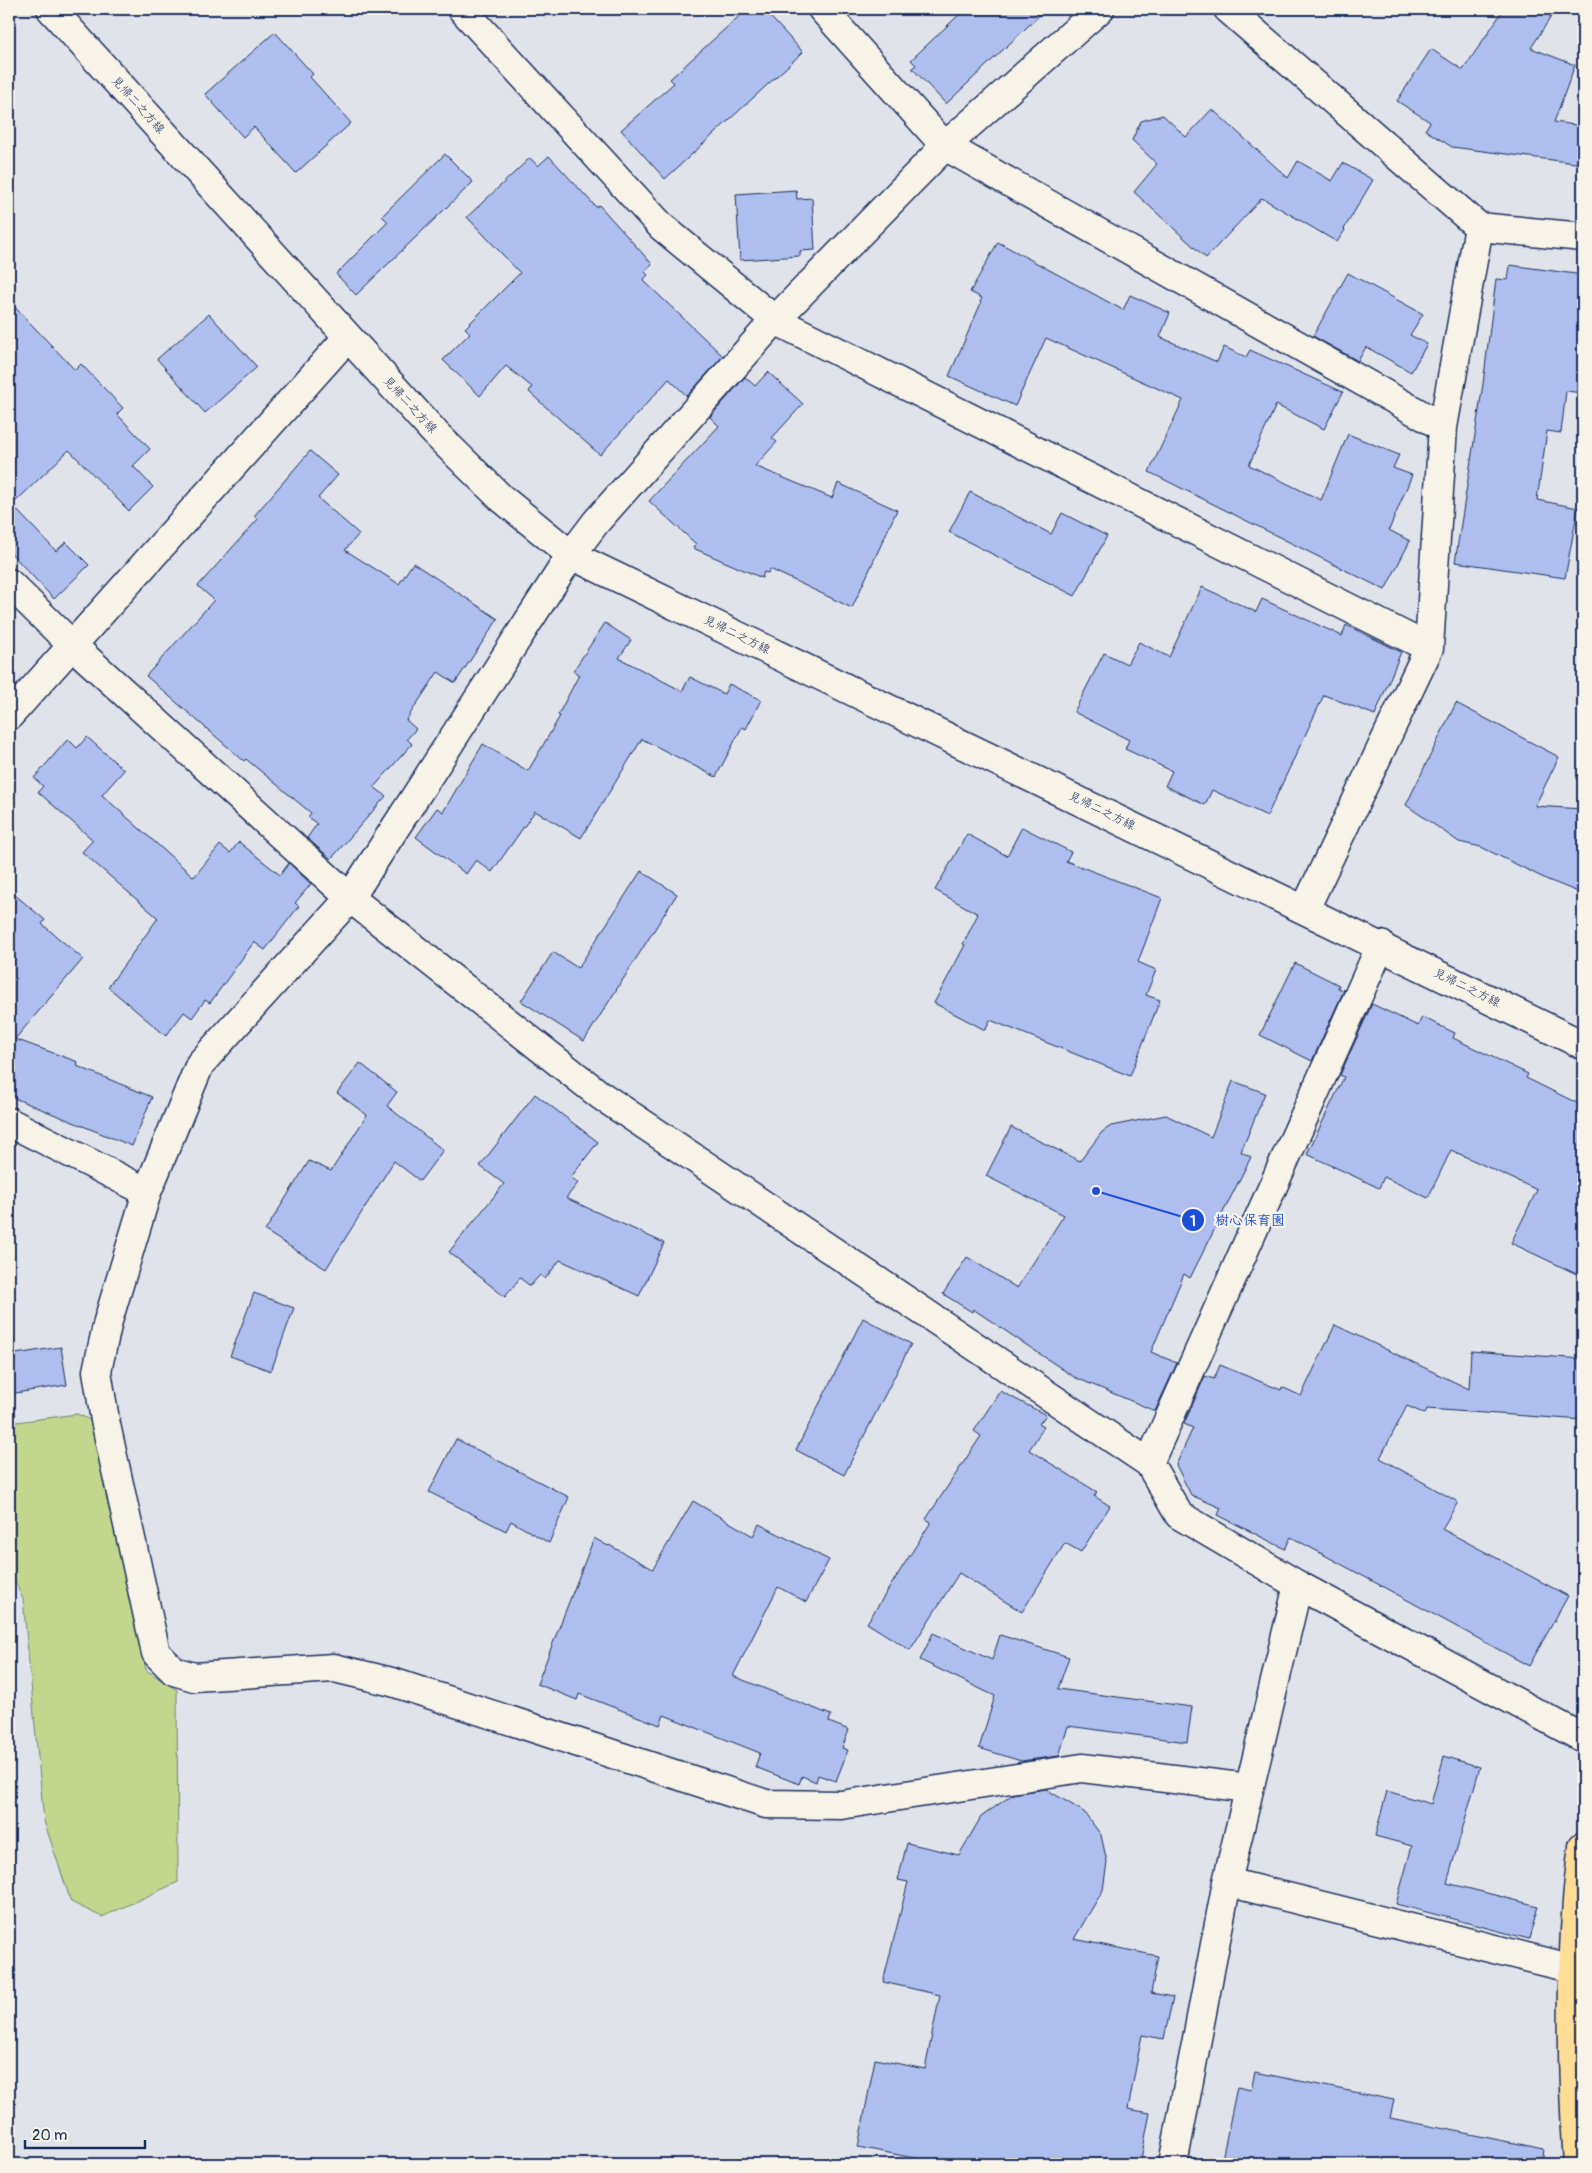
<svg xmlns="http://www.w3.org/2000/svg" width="1592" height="2173" viewBox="0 0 1592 2173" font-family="Pangolin,'Klee One',sans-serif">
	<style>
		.green { fill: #c2d78d; stroke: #6e8376 }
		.building { fill: #aebeee; stroke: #1b2f5e }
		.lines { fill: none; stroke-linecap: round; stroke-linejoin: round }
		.street-casing { stroke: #1b2f5e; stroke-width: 31 }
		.secondary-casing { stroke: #1b2f5e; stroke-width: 31 }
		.highway-casing { stroke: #1b2f5e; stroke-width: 31 }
		.street { stroke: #f7f3e8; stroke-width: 28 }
		.secondary { stroke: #f7f3e8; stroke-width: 28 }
		.highway { stroke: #ffdd96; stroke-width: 28 }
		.labels { text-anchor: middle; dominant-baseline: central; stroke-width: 4.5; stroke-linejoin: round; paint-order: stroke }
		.street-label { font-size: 12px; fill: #1b2f5e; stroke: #f7f3e8 }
		.leader { fill: none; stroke: #1d4ed8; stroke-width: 2 }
		.callout-dot { fill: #1d4ed8; stroke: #f7f3e8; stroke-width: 2 }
		.mark-label { font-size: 15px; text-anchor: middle; font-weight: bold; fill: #fff }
		.callout-label { font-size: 14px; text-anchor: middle; font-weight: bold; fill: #1d4ed8; stroke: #f7f3e8; stroke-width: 4.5; stroke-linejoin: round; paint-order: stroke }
	</style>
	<rect width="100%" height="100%" fill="#e1e3ea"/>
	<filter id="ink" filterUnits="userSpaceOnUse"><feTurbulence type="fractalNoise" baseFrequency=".02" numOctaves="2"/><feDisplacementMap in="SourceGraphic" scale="10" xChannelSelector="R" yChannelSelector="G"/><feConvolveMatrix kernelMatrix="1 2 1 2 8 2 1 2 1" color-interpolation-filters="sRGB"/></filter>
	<g filter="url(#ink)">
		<path class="green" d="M 77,1414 L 99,1424 L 146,1670 L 177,1690 L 178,1882 L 102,1917 L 71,1902 L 44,1821 L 23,1599 L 9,1568 L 9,1423 Z"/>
		<path class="building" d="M 747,9 L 763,9 L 803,52 L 665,179 L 621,130 L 674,83 L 670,79 Z
			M 965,9 L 1046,9 L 946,104 L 912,68 L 916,65 L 911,60 Z
			M 1504,9 L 1556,9 L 1531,48 L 1575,65 L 1554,122 L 1583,126 L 1583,164 L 1452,147 L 1425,130 L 1430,122 L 1397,101 L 1431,49 L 1463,70 Z
			M 275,32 L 313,74 L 310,77 L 351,123 L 296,173 L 254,127 L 243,137 L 205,94 Z
			M 1212,109 L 1288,178 L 1298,161 L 1332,181 L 1343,163 L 1373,180 L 1344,229 L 1345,230 L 1337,242 L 1262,198 L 1206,258 L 1134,192 L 1157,164 L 1132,140 L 1141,121 L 1163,115 L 1186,137 Z
			M 445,154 L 473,182 L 356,295 L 336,274 L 388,222 L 382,216 Z
			M 549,156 L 596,207 L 599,205 L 652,264 L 645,272 L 648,275 L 643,280 L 723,356 L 687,396 L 669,379 L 600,455 L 529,392 L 532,387 L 506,366 L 480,396 L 443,360 L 470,333 L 465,328 L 520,273 L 467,217 L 530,158 L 538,166 Z
			M 796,190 L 797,199 L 812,198 L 815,250 L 800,251 L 800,256 L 740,260 L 736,194 Z
			M 998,242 L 1123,310 L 1130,295 L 1170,313 L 1160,337 L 1217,362 L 1224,347 L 1246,357 L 1250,350 L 1343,392 L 1324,429 L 1276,405 L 1249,465 L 1321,500 L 1348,434 L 1399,455 L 1393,468 L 1412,475 L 1389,530 L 1410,541 L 1385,590 L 1149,472 L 1183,400 L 1046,338 L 1015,406 L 949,376 L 981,303 L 980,302 L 982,298 L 970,292 Z
			M 1510,265 L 1583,275 L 1583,393 L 1566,391 L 1561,433 L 1547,431 L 1537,500 L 1578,508 L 1565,578 L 1455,562 L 1483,384 L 1496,279 L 1508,280 Z
			M 1348,273 L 1423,314 L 1410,335 L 1427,344 L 1411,372 L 1366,347 L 1358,361 L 1313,336 Z
			M 9,301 L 75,370 L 81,364 L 123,408 L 117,414 L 150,449 L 133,466 L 153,487 L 129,511 L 69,450 L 12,505 L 56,551 L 66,542 L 89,565 L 54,599 L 9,551 Z
			M 209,314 L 257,367 L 205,413 L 157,359 Z
			M 768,372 L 803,404 L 772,438 L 777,442 L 755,466 L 832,498 L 838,483 L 897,510 L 852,608 L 770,569 L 768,573 L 764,572 L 762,578 L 693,548 L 696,544 L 649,501 L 719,426 L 710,417 L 745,377 L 755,386 Z
			M 310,451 L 338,475 L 318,498 L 359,534 L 345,550 L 399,584 L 413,563 L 498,619 L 455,683 L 438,672 L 406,720 L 416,729 L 407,739 L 412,744 L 374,787 L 386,796 L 331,859 L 307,838 L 317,824 L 308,817 L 311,813 L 246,759 L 244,761 L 146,676 L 214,600 L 198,586 L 258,519 L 254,516 Z
			M 970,492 L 1051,534 L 1062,513 L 1107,536 L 1075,596 L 949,532 Z
			M 1202,587 L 1256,612 L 1262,599 L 1342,636 L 1346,625 L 1401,652 L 1375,715 L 1324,695 L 1267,816 L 1212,790 L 1205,805 L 1165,786 L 1172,771 L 1125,749 L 1129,740 L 1074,712 L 1104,653 L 1127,664 L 1139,642 L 1169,657 Z
			M 605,623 L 631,640 L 619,658 L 682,691 L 690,677 L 724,694 L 729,684 L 761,700 L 746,729 L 742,727 L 716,777 L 642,739 L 581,838 L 535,811 L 492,872 L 476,860 L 466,874 L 416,837 L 437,808 L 443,812 L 483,744 L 528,771 L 560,716 L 558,715 L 579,675 L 573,671 Z
			M 1456,703 L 1559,757 L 1535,806 L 1583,809 L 1583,894 L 1548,880 L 1481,847 L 1459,842 L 1406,805 Z
			M 87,737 L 124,770 L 102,795 L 194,877 L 220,845 L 230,853 L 239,842 L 280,875 L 289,863 L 311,884 L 295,903 L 299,906 L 265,950 L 254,942 L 210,1003 L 205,1000 L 192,1018 L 184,1012 L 166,1036 L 108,987 L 158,918 L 82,852 L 93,840 L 38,792 L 43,786 L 34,778 L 68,739 L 77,748 Z
			M 1022,827 L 1071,852 L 1066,861 L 1162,898 L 1138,962 L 1156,970 L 1146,995 L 1160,1000 L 1130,1076 L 990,1020 L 985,1030 L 934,1003 L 965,945 L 963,944 L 978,914 L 935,890 L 967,834 L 1007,856 Z
			M 641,871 L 677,894 L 584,1041 L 521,1001 L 553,952 L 578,968 Z
			M 9,890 L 45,920 L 42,924 L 83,959 L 15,1039 L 78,1062 L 77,1066 L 152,1097 L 132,1146 L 9,1096 Z
			M 1295,963 L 1339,985 L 1338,988 L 1344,990 L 1312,1061 L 1260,1035 Z
			M 1372,1004 L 1418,1026 L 1422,1017 L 1455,1033 L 1453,1038 L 1528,1074 L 1526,1078 L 1583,1106 L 1583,1277 L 1511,1243 L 1537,1190 L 1451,1150 L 1428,1198 L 1384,1177 L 1379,1188 L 1307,1154 L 1344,1077 L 1340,1075 Z
			M 360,1063 L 397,1092 L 387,1106 L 443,1150 L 420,1181 L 394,1161 L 326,1269 L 265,1231 L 309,1161 L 331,1171 L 367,1115 L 337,1093 Z
			M 1233,1081 L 1265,1093 L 1241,1152 L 1251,1157 L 1190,1278 L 1184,1274 L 1151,1352 L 1177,1363 L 1155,1411 L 1074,1377 L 973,1309 L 972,1312 L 943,1294 L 967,1257 L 1017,1288 L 1064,1215 L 986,1176 L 1011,1127 L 1080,1161 L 1102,1132 L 1111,1126 L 1166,1115 L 1211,1137 Z
			M 535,1094 L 598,1142 L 571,1177 L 578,1183 L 566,1198 L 664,1243 L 639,1296 L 560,1260 L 545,1279 L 540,1275 L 530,1286 L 520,1278 L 505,1297 L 449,1252 L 504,1184 L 480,1166 Z
			M 254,1293 L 294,1308 L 271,1371 L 230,1356 Z
			M 863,1318 L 911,1344 L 844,1475 L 796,1450 Z
			M 1335,1325 L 1469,1389 L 1471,1351 L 1583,1359 L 1583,1420 L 1427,1409 L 1425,1414 L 1407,1406 L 1380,1458 L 1458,1502 L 1442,1529 L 1568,1596 L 1529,1666 L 1291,1537 L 1285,1549 L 1218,1515 L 1221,1508 L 1191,1495 L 1176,1465 L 1193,1428 L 1184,1424 L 1205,1376 L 1214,1379 L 1220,1365 L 1281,1390 L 1282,1387 L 1301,1396 Z
			M 61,1347 L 67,1385 L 9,1394 L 9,1355 Z
			M 1000,1391 L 1046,1415 L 1039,1424 L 1044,1427 L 1029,1450 L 1097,1492 L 1094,1496 L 1110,1506 L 1081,1552 L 1065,1543 L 1022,1612 L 959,1573 L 910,1650 L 867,1623 L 931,1522 L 926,1519 L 981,1436 L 974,1431 Z
			M 456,1439 L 569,1497 L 549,1543 L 511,1521 L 506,1531 L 429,1492 Z
			M 693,1501 L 753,1536 L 759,1524 L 829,1560 L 806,1602 L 778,1587 L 733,1676 L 831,1715 L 829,1722 L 849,1730 L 842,1748 L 848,1750 L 836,1781 L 818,1775 L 816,1782 L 802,1776 L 799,1784 L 755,1767 L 760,1753 L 664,1715 L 660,1725 L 579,1694 L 577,1700 L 537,1684 L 594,1538 L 608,1546 L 609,1545 L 653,1569 Z
			M 933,1633 L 992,1660 L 1000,1635 L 1069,1657 L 1058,1689 L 1192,1707 L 1187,1742 L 1068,1726 L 1059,1756 L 1021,1761 L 979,1748 L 995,1696 L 920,1660 Z
			M 1444,1756 L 1480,1767 L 1447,1883 L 1538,1906 L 1529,1939 L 1396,1904 L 1412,1846 L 1375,1836 L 1387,1791 L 1431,1804 Z
			M 1046,1789 L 1084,1812 L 1101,1835 L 1107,1862 L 1103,1890 L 1074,1939 L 1158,1956 L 1151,1993 L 1173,1997 L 1164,2039 L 1142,2035 L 1128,2109 L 1150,2113 L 1140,2164 L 945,2164 L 858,2147 L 875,2059 L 925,2069 L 940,1995 L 883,1982 L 908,1882 L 898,1880 L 907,1843 L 959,1855 L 981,1817 L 1013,1794 Z
			M 1255,2072 L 1394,2100 L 1390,2118 L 1544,2149 L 1542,2164 L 1221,2164 L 1237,2087 L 1251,2090 Z"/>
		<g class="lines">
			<g class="street-casing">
				<path id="street" d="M 462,9 L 662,227 L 775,320 L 1429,648 L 1443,427 L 1479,227
					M 822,9 L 945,146 L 1443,427
					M 1100,9 L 945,146 L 775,320 L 596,522 L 571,555 L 350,898 L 200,1064 L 147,1192 L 108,1321 L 97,1371 L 105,1420 L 156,1653 L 174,1671 L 194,1677 L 334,1668 L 392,1682 L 766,1804 L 841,1805 L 1082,1768 L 1249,1788
					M 1228,9 L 1479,227 L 1583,237
					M 9,583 L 73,646 L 350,898 L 600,1095 L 1149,1463 L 1179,1515 L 1298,1585 L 1583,1738
					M 1305,909 L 1429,648
					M 9,1122 L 147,1192
					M 1149,1463 L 1381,945
					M 1227,1882 L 1574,1969
					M 1173,2164 L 1227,1882 L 1298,1585"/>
			</g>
			<g class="secondary-casing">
				<path id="secondary" d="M 51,9 L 436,434 L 500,497 L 571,555 L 1583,1045
					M 9,716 L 347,338"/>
			</g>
			<g class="highway-casing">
				<path id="highway" d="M 1578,2164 C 1571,2061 1569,1948 1583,1846"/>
			</g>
			<use href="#street" class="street"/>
			<use href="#secondary" class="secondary"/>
			<use href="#highway" class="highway"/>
		</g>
	</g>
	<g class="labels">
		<g class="street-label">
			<text transform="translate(138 105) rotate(48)">見帰二之方線</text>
			<text transform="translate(410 405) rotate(47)">見帰二之方線</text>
			<text transform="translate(737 635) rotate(26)">見帰二之方線</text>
			<text transform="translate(1102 811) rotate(26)">見帰二之方線</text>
			<text transform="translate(1467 988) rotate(26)">見帰二之方線</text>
		</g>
	</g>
	<path class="leader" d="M1096 1191L1193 1220"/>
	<g class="callout-dot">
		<circle cx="1096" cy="1191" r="5"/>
		<circle cx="1193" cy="1220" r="12"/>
	</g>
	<g class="mark-label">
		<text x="1193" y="1226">1</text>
	</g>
	<g class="callout-label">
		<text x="1250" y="1225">樹心保育園</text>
	</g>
	<rect width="1592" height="2173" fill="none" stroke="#f7f3e8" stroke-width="30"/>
	<rect x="15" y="15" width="1562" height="2143" fill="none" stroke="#1b2f5e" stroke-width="2" filter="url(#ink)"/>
	<path d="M25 2140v8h120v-8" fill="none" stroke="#1b2f5e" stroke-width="2.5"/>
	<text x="32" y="2140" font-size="15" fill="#1b2f5e" stroke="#f7f3e8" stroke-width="4" paint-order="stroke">20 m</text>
</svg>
